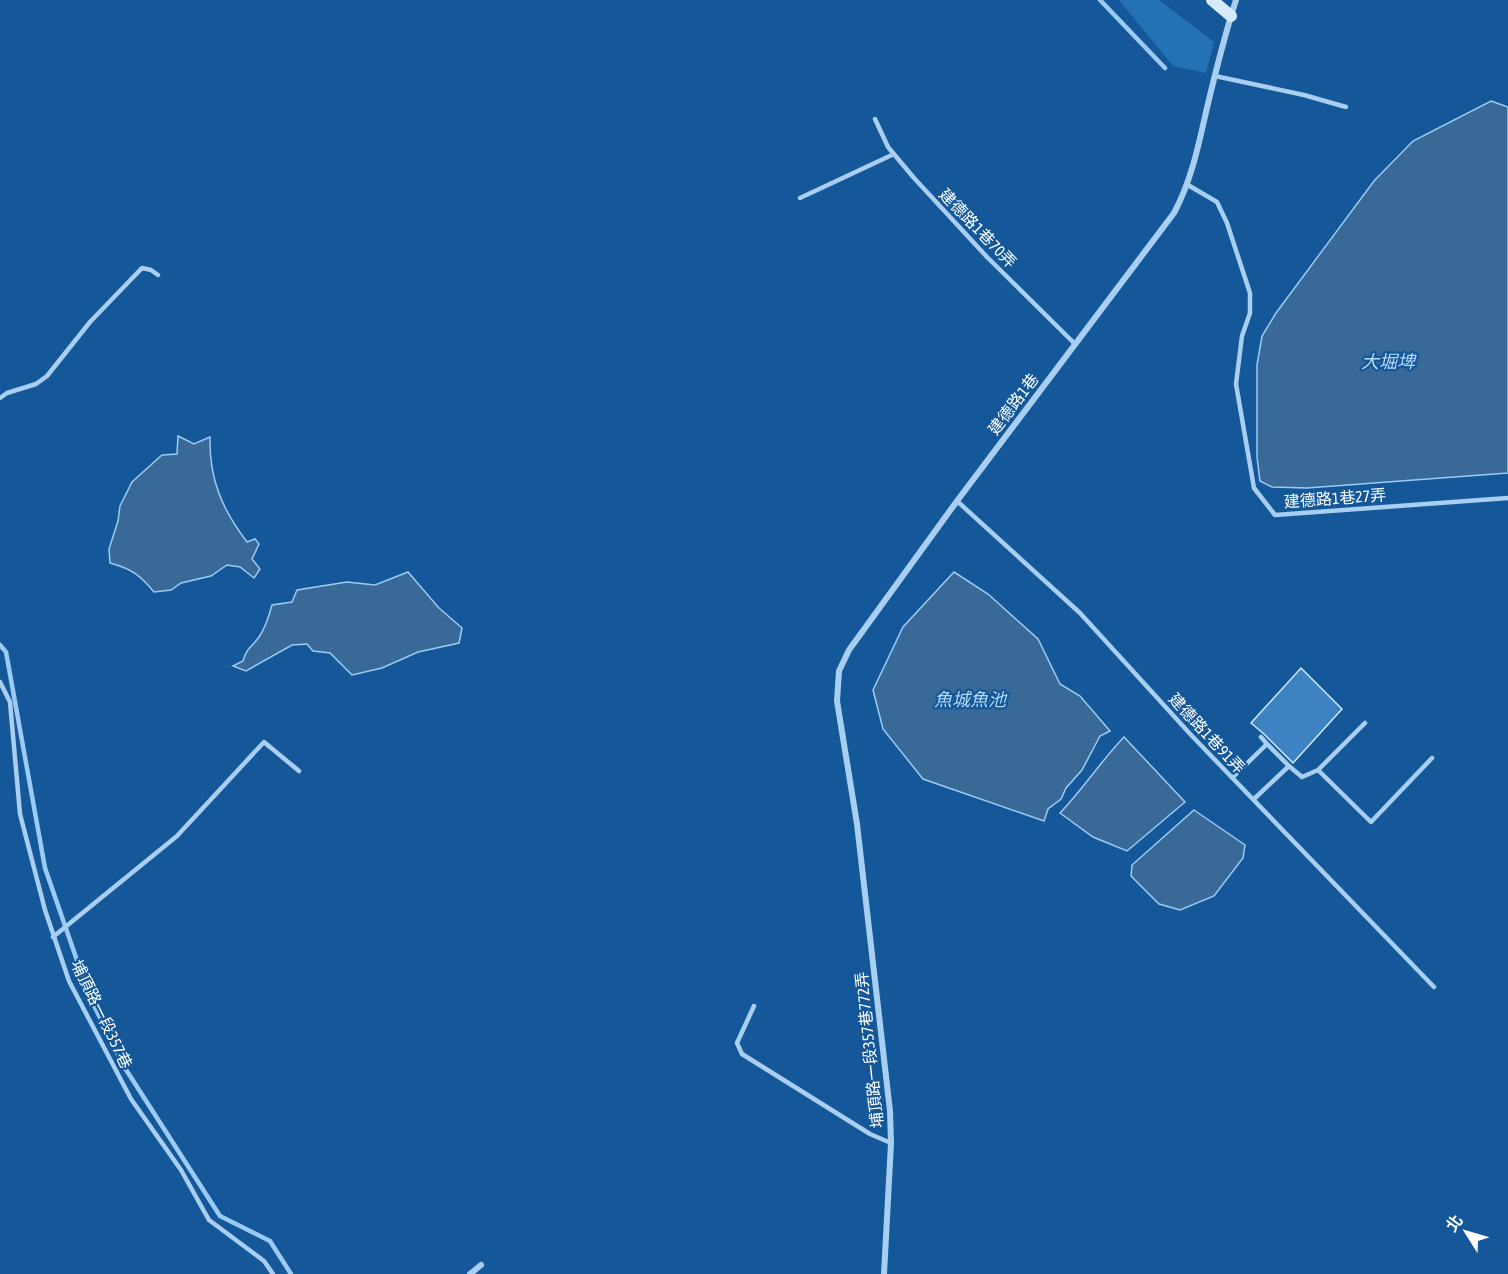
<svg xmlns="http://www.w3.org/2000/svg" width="1508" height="1274" viewBox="0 0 1508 1274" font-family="'Asap Condensed','Noto Sans TC',sans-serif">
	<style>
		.green { fill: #2471b6 }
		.water { fill: #396997; stroke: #9bcbf5; stroke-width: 1.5 }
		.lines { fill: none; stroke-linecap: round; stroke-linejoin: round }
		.stream { stroke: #9bcbf5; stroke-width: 4.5 }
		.building { fill: #3d82c1; stroke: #d0e8fd; stroke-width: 1.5 }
		.lane { stroke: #a8cff2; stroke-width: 4.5 }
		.street { stroke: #a8cff2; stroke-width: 6 }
		.secondary { stroke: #d7eafc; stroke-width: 12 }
		.labels { text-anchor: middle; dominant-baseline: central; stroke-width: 4.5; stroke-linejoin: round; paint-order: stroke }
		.street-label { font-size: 16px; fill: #fff; stroke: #155899 }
		.water-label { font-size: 18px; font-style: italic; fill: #b5d9f9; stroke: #155899 }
	</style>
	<rect width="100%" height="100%" fill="#155899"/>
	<path class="green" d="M 1119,0 L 1159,0 L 1214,42 L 1206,73 L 1173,66 Z"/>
	<path class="water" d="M 1491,101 L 1508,107 L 1508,473 L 1307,488 L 1272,487 L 1260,481 L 1257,457 L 1257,365 L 1262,336 L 1276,313 L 1374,181 L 1413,141 Z
		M 178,436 L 194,444 L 210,437 C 209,479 222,509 247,542 L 255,539 L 259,544 L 252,559 L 260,569 L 254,578 L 240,567 L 227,565 L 211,576 L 181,583 L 171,590 L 154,592 C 140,575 132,569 110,563 L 109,549 L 118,521 L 120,506 L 132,482 L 162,455 L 177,454 Z
		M 408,572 L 439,608 L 462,628 L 459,643 L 418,652 L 382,668 L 352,675 L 330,653 L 313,651 L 307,644 L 292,645 L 246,671 L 233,666 L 243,661 C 247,647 252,647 259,637 C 266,627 269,616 272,605 L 292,602 L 297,590 L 347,582 L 375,585 Z
		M 954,572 L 988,594 L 1038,639 L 1060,684 L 1080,696 L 1110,731 L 1100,736 L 1082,770 L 1066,788 L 1061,799 L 1048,809 L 1044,821 L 923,779 L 883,729 L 873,690 L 903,627 Z
		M 1124,737 L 1185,802 L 1127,851 L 1093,837 L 1060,813 C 1083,789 1101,761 1124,737 Z
		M 1194,810 L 1245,845 L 1243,858 L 1214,896 L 1180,910 L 1159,904 L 1131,876 L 1132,865 Z"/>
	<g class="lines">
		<path class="stream" d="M 1100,0 L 1165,68
			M 0,645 L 6,652 L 45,868 L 89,995 L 123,1065 L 220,1216 L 270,1241 L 291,1274"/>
	</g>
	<path class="building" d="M 1301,668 L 1342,709 L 1293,763 L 1264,734 L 1251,723 Z"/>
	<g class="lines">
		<path class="lane" d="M 1215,76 L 1304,95 L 1346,107
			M 875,119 L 888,147 L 914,178 L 987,257 L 1075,344
			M 1188,185 L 1217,202 L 1227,223 L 1250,293 L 1250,313 L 1242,336 L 1236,384 L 1254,488 L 1275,515 L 1508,498
			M 800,198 L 894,154
			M 0,398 L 7,393 L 36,384 L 47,376 L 90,322 L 142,268 L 151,270 L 158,275
			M 957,501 L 1080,613 L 1192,736 L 1434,987
			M 0,682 L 10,702 L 20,814 L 45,910 L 69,981 L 131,1099 L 181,1170 L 209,1220 L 264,1261 L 273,1274
			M 1267,744 L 1289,766
			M 1318,770 L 1371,822 L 1432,758
			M 1232,778 L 1267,744 L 1261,737
			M 1254,799 L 1289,766 L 1302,777 L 1318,770 L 1365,723
			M 53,937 L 177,836 L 264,742 L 299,771
			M 754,1006 L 737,1043 L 742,1054 L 870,1134 L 891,1143"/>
		<path class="street" d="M 470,1274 L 481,1265
			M 884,1274 L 891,1143 L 890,1111 L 857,824 L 837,701 L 839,671 L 849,650 L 957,501 L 1174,213 C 1191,181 1198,148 1206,112 C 1215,74 1224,37 1236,0"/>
		<path class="secondary" d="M 1212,0 L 1231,16"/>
	</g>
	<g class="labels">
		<g class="street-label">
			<text transform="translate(978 228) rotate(46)">建德路1巷70弄</text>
			<text transform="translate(1013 404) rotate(-53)">建德路1巷</text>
			<text transform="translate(1335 498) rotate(-4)">建德路1巷27弄</text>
			<text transform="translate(1207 733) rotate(47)">建德路1巷91弄</text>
			<text transform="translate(102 1014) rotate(64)">埔頂路一段357巷</text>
			<text transform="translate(869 1050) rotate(-96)">埔頂路一段357巷772弄</text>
		</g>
		<g class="water-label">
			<text x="1388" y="361">大堀埤</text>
			<text x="970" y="699">魚城魚池</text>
		</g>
	</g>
	<g transform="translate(1466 1232) rotate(307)" stroke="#155899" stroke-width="4.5" paint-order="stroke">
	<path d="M0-4.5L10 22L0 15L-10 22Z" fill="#ffffff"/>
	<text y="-9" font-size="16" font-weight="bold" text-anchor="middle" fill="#ffffff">北</text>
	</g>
</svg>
